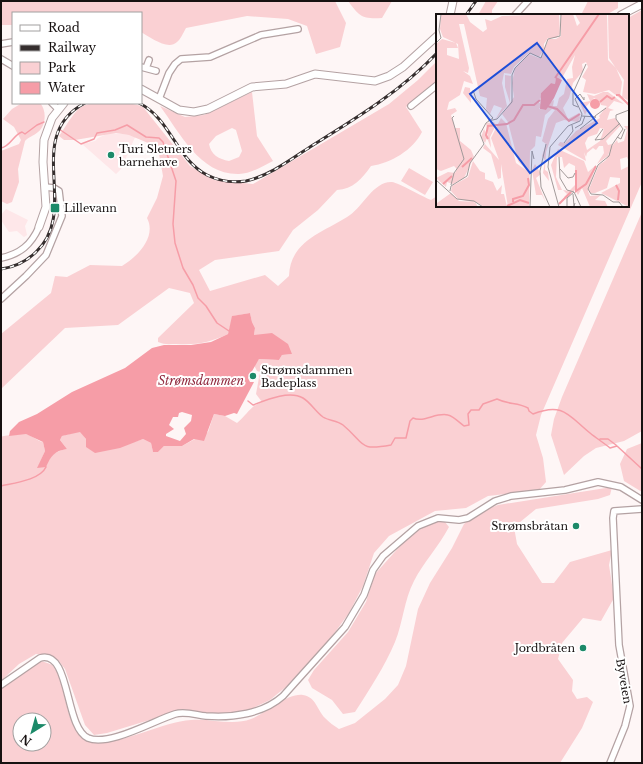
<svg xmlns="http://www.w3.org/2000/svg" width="643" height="764" viewBox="0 0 643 764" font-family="'Libre Baskerville',serif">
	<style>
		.built { fill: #fee7e9 }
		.green { fill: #fad0d3; fill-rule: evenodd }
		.water { fill: #f69da7; fill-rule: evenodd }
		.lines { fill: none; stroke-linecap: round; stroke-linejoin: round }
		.stream { stroke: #f69da7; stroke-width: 1.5 }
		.minor-casing { stroke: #b4a2a3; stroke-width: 8 }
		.tertiary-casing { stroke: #b4a2a3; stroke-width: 9 }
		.minor { stroke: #fff; stroke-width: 5.5 }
		.tertiary { stroke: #fff; stroke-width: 7 }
		.rail-casing { stroke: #352e2e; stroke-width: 3 }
		.rail { stroke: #fff; stroke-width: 1.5; stroke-dasharray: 4.5; stroke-linecap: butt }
		.poi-dot { fill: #1c8a69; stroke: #fff; stroke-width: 1.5 }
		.labels { text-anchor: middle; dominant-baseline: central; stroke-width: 4; stroke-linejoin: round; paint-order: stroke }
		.poi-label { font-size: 11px; fill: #171111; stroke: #fff; text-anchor: start }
		.street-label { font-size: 11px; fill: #171111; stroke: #fff }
		.water-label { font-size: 12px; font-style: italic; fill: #912a3f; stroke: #fff }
		.inset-river { fill: none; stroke: #f69da7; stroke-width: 2 }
		.inset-road { fill: none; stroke: #a29a9a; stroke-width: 1 }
		.view { fill: #1d4ed8; fill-opacity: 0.15; stroke: #1d4ed8; stroke-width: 2 }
		.inset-edge { fill: none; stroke: #171111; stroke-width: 2 }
	</style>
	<rect width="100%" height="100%" fill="#fef6f6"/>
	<path class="built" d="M 109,133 L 136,135 L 121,169 L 116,174 L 82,144 L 95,141 L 98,138 Z
		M 6,209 L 28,220 L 25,226 L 27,235 L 24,237 L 17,231 L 9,232 L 1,220 L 1,215 Z"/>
	<path class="green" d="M 1,1 L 335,1 L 346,23 L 340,47 L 316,54 L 307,26 L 288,19 L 247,16 L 186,28 C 183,33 181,39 177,42 C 168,51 150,37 141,32 L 141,13 L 13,13 L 13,25 L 1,25 Z
		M 348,1 L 392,1 L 382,18 C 362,19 360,17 348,1 Z
		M 486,1 L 498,1 L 492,10 L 492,15 L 478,15 Z
		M 588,1 L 618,1 L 618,8 L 606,15 L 581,15 Z
		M 642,10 L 642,182 L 541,415 L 536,435 L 543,458 L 546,482 L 539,490 L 488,496 L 466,508 L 435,511 L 389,536 L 374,553 L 363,586 L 349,613 L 333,635 L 287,686 L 270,700 L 249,710 L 222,715 L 179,711 L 107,733 L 94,735 L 85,725 L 65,669 L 58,660 L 47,655 L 36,654 L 19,664 L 1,681 L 1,437 C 2,436 24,433 26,434 C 32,435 37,441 43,442 L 45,451 L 38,467 C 47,459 54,451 67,449 L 60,440 L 62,436 L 80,431 L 86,439 L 134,442 L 143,439 L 151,443 L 153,452 L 158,452 L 164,446 L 182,446 L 208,432 L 214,414 L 225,416 L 237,423 C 247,415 250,406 262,402 L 256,394 L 260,372 L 257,371 L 254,365 L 259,359 L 279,360 L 282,355 L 292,354 L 254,335 L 255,328 L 252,322 L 250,313 L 233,316 L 228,334 C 208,343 198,345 176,344 C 169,344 165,345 158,342 L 158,338 L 194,303 L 190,293 L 169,288 L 118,325 L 65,328 L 1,389 L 1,334 L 51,293 L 55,276 L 67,277 L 90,265 L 122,266 C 137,257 157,237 147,218 L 157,198 L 163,176 L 159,154 L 153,145 L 129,135 L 116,133 L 75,140 L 64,140 L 59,136 C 65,128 72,114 80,108 C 93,99 129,101 143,107 L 190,166 L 214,180 L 253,184 L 389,104 L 418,80 L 437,61 L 437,82 L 406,107 L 422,132 C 413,150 391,163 371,166 C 362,179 353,189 337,190 L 318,210 L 293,230 L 279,251 L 215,260 L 199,270 L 210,291 L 265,275 L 278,286 L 289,276 C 290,240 325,232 350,215 C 363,206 374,181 392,182 C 399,183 423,197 431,200 L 437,196 L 437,206 L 628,206 L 628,18 Z
		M 252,92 L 257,136 L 273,161 C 263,166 250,174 239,174 C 200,175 180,133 160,106 L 185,117 L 204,115 ZM 232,128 L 236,130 L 242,151 L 239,157 L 229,161 C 219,159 211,155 209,144 L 216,136 Z
		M 22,103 L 40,103 C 47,110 46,126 38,132 C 34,136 28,137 25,141 L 18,169 L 19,182 L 12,202 L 7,204 L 1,201 L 1,151 L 19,144 L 21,140 L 14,127 L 3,119 L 12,109 Z
		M 409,168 L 433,182 L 425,195 L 401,181 Z
		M 642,212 L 642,431 L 624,441 L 596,448 L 584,456 L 564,475 L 551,435 L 554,419 L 562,397 Z
		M 642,443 L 642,492 L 624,481 L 620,464 L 627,449 Z
		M 612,487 L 610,495 L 598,499 L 536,509 L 514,527 L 517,544 L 542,583 L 554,583 L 570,562 L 612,550 L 609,565 L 614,598 L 601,621 L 583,618 L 562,643 L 558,659 L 573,680 L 572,691 L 577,699 L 587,697 L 593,702 L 582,728 L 560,763 L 1,763 L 1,688 L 30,665 L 41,661 C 44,662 49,663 52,665 C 69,683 62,737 94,742 C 119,746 161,722 191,720 C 210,718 232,726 251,719 C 267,713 287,693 303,695 C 316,697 317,710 325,718 C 329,722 334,726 339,729 L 355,723 L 385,699 L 398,685 L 406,666 L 418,609 L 430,583 L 452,548 L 464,524 L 473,515 L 498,505 ZM 20,720 L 44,720 L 44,744 L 20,744 Z
		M 433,522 L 445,522 L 449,527 C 439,546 423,563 414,581 C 404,600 403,622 395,642 C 385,666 369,690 355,712 L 343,714 L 332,700 L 312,688 L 308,680 L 314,670 L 348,632 L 366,602 L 375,574 L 401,545 L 419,530 Z"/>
	<path class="water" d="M 250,313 L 252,322 L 255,328 L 254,335 L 272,333 L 288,344 L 292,354 L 282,355 L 279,360 L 259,359 L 248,378 L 250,382 L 254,382 L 237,414 L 234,413 L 225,416 L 214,414 L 204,441 L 194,439 L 182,446 L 164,446 L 158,452 L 153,452 L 151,443 L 143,439 L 120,448 L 95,453 L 86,447 L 86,439 L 80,432 L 62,436 L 60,440 L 67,449 C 54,451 51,456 46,467 L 37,468 L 45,451 L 43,442 L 26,434 L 9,436 L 10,431 L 19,422 L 37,414 L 72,392 L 125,368 L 152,348 L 164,345 L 191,345 L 211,342 L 228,334 L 232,316 ZM 182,412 L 192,415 L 191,421 L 184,428 L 186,434 L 180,441 L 166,436 L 166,434 L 174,429 L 169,425 L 173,417 L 178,417 L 179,413 Z"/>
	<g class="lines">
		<path class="stream" d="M 59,129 L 81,144 L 94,139 L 97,133 L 115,130 L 127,125 L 146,137 L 159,138 L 163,142 L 176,181 L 173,224 L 175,243 L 183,268 L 193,285 L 198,298 L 206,306 L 217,323 L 229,331
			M 1,148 C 11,146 13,135 22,132 L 25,134 L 37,125 L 44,122
			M 248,401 L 253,405 C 266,400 289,390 303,398 C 310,402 316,412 323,417 C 329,421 337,420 343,425 C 366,444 357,451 391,445 L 395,438 L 406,438 L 410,421 L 413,418 C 424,423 436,412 448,415 C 453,416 460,423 464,426 L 469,425 L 468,414 L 471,410 L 479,410 L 483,404 L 497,399 C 509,405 517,402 528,408 L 529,411 L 533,414 C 563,402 568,415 590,433 C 596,438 604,443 610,448 L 617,446 L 642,469
			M 600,439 L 608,439 L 616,445
			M 1,486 C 14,483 40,480 46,467"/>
		<g class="minor-casing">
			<path id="minor" d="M 515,15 L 528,1
				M 1,44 L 13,42
				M 1,59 L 13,66
				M 141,67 L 156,71
				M 146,68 L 149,60
				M 159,99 L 169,73 L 175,64 L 181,59 L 210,57 L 261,35 L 298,29
				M 52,103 L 58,109
				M 411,106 L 437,85
				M 1,258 C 20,254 31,245 39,227
				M 1,299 L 26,276 L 46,255 L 62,216 L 59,191 L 54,188 L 45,187
				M 1,685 L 40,658 C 71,649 64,727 88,738 C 109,747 155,720 175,714 C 185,711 196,715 206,716 C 232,718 263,714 283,696 L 345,627 L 364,595 L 373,570 L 383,556 L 418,526 L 438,518 L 459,520 L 468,518 L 495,501 L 511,496 L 565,490 L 598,482 L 621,487 L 642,500
				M 610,763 L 625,726 L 630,706 L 619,645 L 613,518 L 614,511 L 642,509"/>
		</g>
		<g class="tertiary-casing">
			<path id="tertiary" d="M 450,15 L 453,1
				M 621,15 L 642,4
				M 141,89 L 179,110 L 194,112 L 208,109 L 252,87 L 286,84 L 315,74 L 375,81 L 389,76 L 403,67 L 437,36
				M 39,227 L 46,207 L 43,162 L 44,140 L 52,118 L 64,103"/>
		</g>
		<use href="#minor" class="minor"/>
		<use href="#tertiary" class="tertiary"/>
		<g class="rail-casing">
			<path id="rail" d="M 466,15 L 476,1
				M 139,103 C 171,119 176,159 207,175 C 219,181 233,183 246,181 C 269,176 290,160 310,147 C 355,119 400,92 437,53
				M 1,269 C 15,267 27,261 36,252 C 81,210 22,136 85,103"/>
		</g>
		<use href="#rail" class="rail"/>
	</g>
	<g class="poi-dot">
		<circle cx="111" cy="155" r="4"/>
		<rect x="50" y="203" width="10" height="10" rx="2"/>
		<circle cx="253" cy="376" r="4"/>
		<circle cx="576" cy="526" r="4"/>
		<circle cx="583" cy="648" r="4"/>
	</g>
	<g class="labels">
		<g class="poi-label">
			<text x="119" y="149">Turi Sletners<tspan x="119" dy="13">barnehave</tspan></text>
			<text x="64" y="208">Lillevann</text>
			<text x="261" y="370">Strømsdammen<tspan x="261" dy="13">Badeplass</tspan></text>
			<text x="568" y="526" text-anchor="end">Strømsbråtan</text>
			<text x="575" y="648" text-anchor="end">Jordbråten</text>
		</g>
		<g class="street-label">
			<text transform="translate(624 681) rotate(80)">Byveien</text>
		</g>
		<g class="water-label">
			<text x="201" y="380">Strømsdammen</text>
		</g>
	</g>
	<g transform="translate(436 14)">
		<rect width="193" height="193" fill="#fef6f6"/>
		<path d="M 11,0 L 30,0 L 34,8 L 47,18 L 51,15 L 49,5 L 55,7 L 66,2 L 123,0 L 124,20 L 120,24 L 112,24 L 108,30 L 108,35 L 113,25 L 120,25 L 125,22 L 125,0 L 137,0 L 141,12 L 144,9 L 139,0 L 171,0 L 172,46 L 180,54 L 186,68 L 184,83 L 193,91 L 173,76 L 159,80 L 147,78 L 150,66 L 146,63 L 152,53 L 150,48 L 146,50 L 147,57 L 137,69 L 133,84 L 127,94 L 132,105 L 143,99 L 144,104 L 142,108 L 128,106 L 120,109 L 110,138 L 109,156 L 112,158 L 113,167 L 107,159 L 109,146 L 106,142 L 110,130 L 106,127 L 112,105 L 119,96 L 116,95 L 109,101 L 105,123 L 100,122 L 99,132 L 94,137 L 93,193 L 72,193 L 65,150 L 65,164 L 62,165 L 55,140 L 47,134 L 49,130 L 63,146 L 55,124 L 65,104 L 70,109 L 80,149 L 90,156 L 82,147 L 72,108 L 66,100 L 78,83 L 76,69 L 79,54 L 93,40 L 103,44 L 106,43 L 107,37 L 103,43 L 93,39 L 78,53 L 75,60 L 68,59 L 66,69 L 71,92 L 59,106 L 66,94 L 58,91 L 54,100 L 50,95 L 51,84 L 44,82 L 28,10 L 23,10 L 33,54 L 32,59 L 27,57 L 34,62 L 37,70 L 28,67 L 24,81 L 13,88 L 11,96 L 19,94 L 21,97 L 15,101 L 19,114 L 24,114 L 24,127 L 35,136 L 38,143 L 28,164 L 17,170 L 11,168 L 10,173 L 0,164 L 12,158 L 19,159 L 21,155 L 18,152 L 5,157 L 0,155 L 0,30 L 6,25 L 20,29 L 22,34 L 11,34 L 11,41 L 23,45 L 22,30 L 7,23 L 4,15 L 5,1 ZM 139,41 L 136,53 L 137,64 L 131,65 L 128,80 L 123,84 L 121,92 L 117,92 L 118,86 L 112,90 L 110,96 L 103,95 L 106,92 L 102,87 L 106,82 L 105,79 L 115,69 L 119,70 L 120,64 L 122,66 L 126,64 ZM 172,0 L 193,0 L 193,87 L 186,83 L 188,66 L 173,44 ZM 69,61 L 75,62 L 74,89 L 69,73 ZM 29,73 L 34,74 L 35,89 L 27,79 ZM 167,78 L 172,78 L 188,90 L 178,87 L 172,94 L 178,96 L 174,97 L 171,106 L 179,104 L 185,111 L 170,127 L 172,131 L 176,130 L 173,141 L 161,150 L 168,139 L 167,132 L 163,132 L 160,136 L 157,134 L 151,139 L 150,143 L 148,138 L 150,147 L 122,131 L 124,128 L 129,129 L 140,117 L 164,104 L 163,102 L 171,92 L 165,91 L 163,87 L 158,84 L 148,95 L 151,97 L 149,101 L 144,89 L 154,87 L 151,80 L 158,82 ZM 164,114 L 168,115 L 164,127 L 151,136 L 149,129 L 152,123 L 161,120 ZM 58,108 L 60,111 L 54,123 L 55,134 L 51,124 L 49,129 L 45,123 L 48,115 L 52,123 L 50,109 ZM 188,112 L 193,112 L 193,148 L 191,143 L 184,145 L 185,156 L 193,152 L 193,193 L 165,179 L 184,169 L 184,164 L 174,163 L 171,174 L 159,179 L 154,179 L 153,175 L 163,151 L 170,146 L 176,132 L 181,126 L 182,129 L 188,127 L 191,116 ZM 122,135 L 148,147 L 152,158 L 160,151 L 152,177 L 154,182 L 165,181 L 159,186 L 169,187 L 172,193 L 154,193 L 146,174 L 142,181 L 139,176 L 130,184 L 128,183 L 131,180 L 127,176 L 133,177 L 139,171 L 139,152 L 133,149 L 128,154 L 126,143 L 121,143 L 120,163 L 126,176 L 122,176 L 115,151 ZM 37,147 L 44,157 L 49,159 L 49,165 L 57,168 L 61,177 L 66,171 L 65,180 L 68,180 L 71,193 L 48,193 L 42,189 L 22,185 L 15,177 L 16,172 L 32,163 ZM 99,150 L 105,160 L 100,164 L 110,189 L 106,181 L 100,181 L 96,156 ZM 15,179 L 23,187 L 39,188 L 42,193 L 0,193 L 1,189 Z" fill="#fad0d3" fill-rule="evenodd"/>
		<path d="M 120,63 L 126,66 L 118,84 L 110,96 L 104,95 L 105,79 L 115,69 L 119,70 ZM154 90a5 5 0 1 1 10 0a5 5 0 1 1-10 0Z" fill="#f69da7"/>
		<path class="inset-river" d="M 119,64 L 163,0M 180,81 L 183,81 L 193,91M 164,88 L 171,82 L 176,85 L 179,83M 111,92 L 121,95 L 133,107 L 144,100M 52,125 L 50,121 L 52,112 L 71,110 L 78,106 L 87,91 L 98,91 L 104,86M 26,153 L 36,144M 140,156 L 140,177 L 150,170 L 160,152M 7,170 L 16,162M 180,171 L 183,177 L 182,186M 77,188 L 77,185 L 87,182 L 93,171 L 92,164M 123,190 L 135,178M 71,192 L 84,186 L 93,189"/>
		<path class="inset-road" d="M 0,29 L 5,24 L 3,16 L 5,0M 142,93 L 137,91 L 137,79 L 150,50M 146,102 L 160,103 L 158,103M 159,102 L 170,94M 52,107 L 61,105 L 76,88 L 76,61 L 79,54 L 94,39 L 105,44 L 112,25 L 124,22 L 125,0M 139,114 L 146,110 L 149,102M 144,115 L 158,104M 167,115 L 159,126 L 167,125 L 184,109M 181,123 L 185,125 L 189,115M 128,129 L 137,117 L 136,111M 110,130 L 104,157 L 105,173 L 114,193M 123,143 L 124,164 L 131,176 L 138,178M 124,155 L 132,164 L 137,163 L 139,159M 0,166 L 21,185 L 38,187 L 47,193M 15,171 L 18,159 L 28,145 L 16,104 L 18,102M 14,177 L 15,172 L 31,162 L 34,149 L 48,130 L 44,120 L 50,109 L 57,104 L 40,85 L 37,76M 138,178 L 145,193M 137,180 L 138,192 L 139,189M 94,193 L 96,137 L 98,145M 123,193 L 112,153 L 114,133 L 132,112 L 144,107 L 146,100 L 139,85 L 144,80 L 148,86 L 148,83M 131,193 L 131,184 L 138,178M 187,193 L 183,188 L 177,188 L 167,181 L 155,180 L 152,175 L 162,151 L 173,142 L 176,131 L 187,115 L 180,105 L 180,101 L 193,96"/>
		<path class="view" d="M 101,29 L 161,109 L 94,159 L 34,80 Z"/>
		<rect width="193" height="193" class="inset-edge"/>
	</g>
	<rect width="643" height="764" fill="none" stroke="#171111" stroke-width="4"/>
	<rect x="12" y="12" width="130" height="92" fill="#ffffff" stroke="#a2a0a0"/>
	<rect x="20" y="25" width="20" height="6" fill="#ffffff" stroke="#a2a0a0"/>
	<text x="48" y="32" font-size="12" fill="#171111">Road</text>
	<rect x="20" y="45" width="20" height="6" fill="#352e2e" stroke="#a2a0a0"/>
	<text x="48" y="52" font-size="12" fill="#171111">Railway</text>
	<rect x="20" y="62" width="20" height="12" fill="#fad0d3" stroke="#a2a0a0"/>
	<text x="48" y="72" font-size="12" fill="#171111">Park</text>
	<rect x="20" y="82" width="20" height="12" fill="#f69da7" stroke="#a2a0a0"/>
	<text x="48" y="92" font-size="12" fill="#171111">Water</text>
	<g transform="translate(32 732) rotate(217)"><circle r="19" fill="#ffffff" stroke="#a2a0a0"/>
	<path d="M0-3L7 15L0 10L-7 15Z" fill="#1c8a69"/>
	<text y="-6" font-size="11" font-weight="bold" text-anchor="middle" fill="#171111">N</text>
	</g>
</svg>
